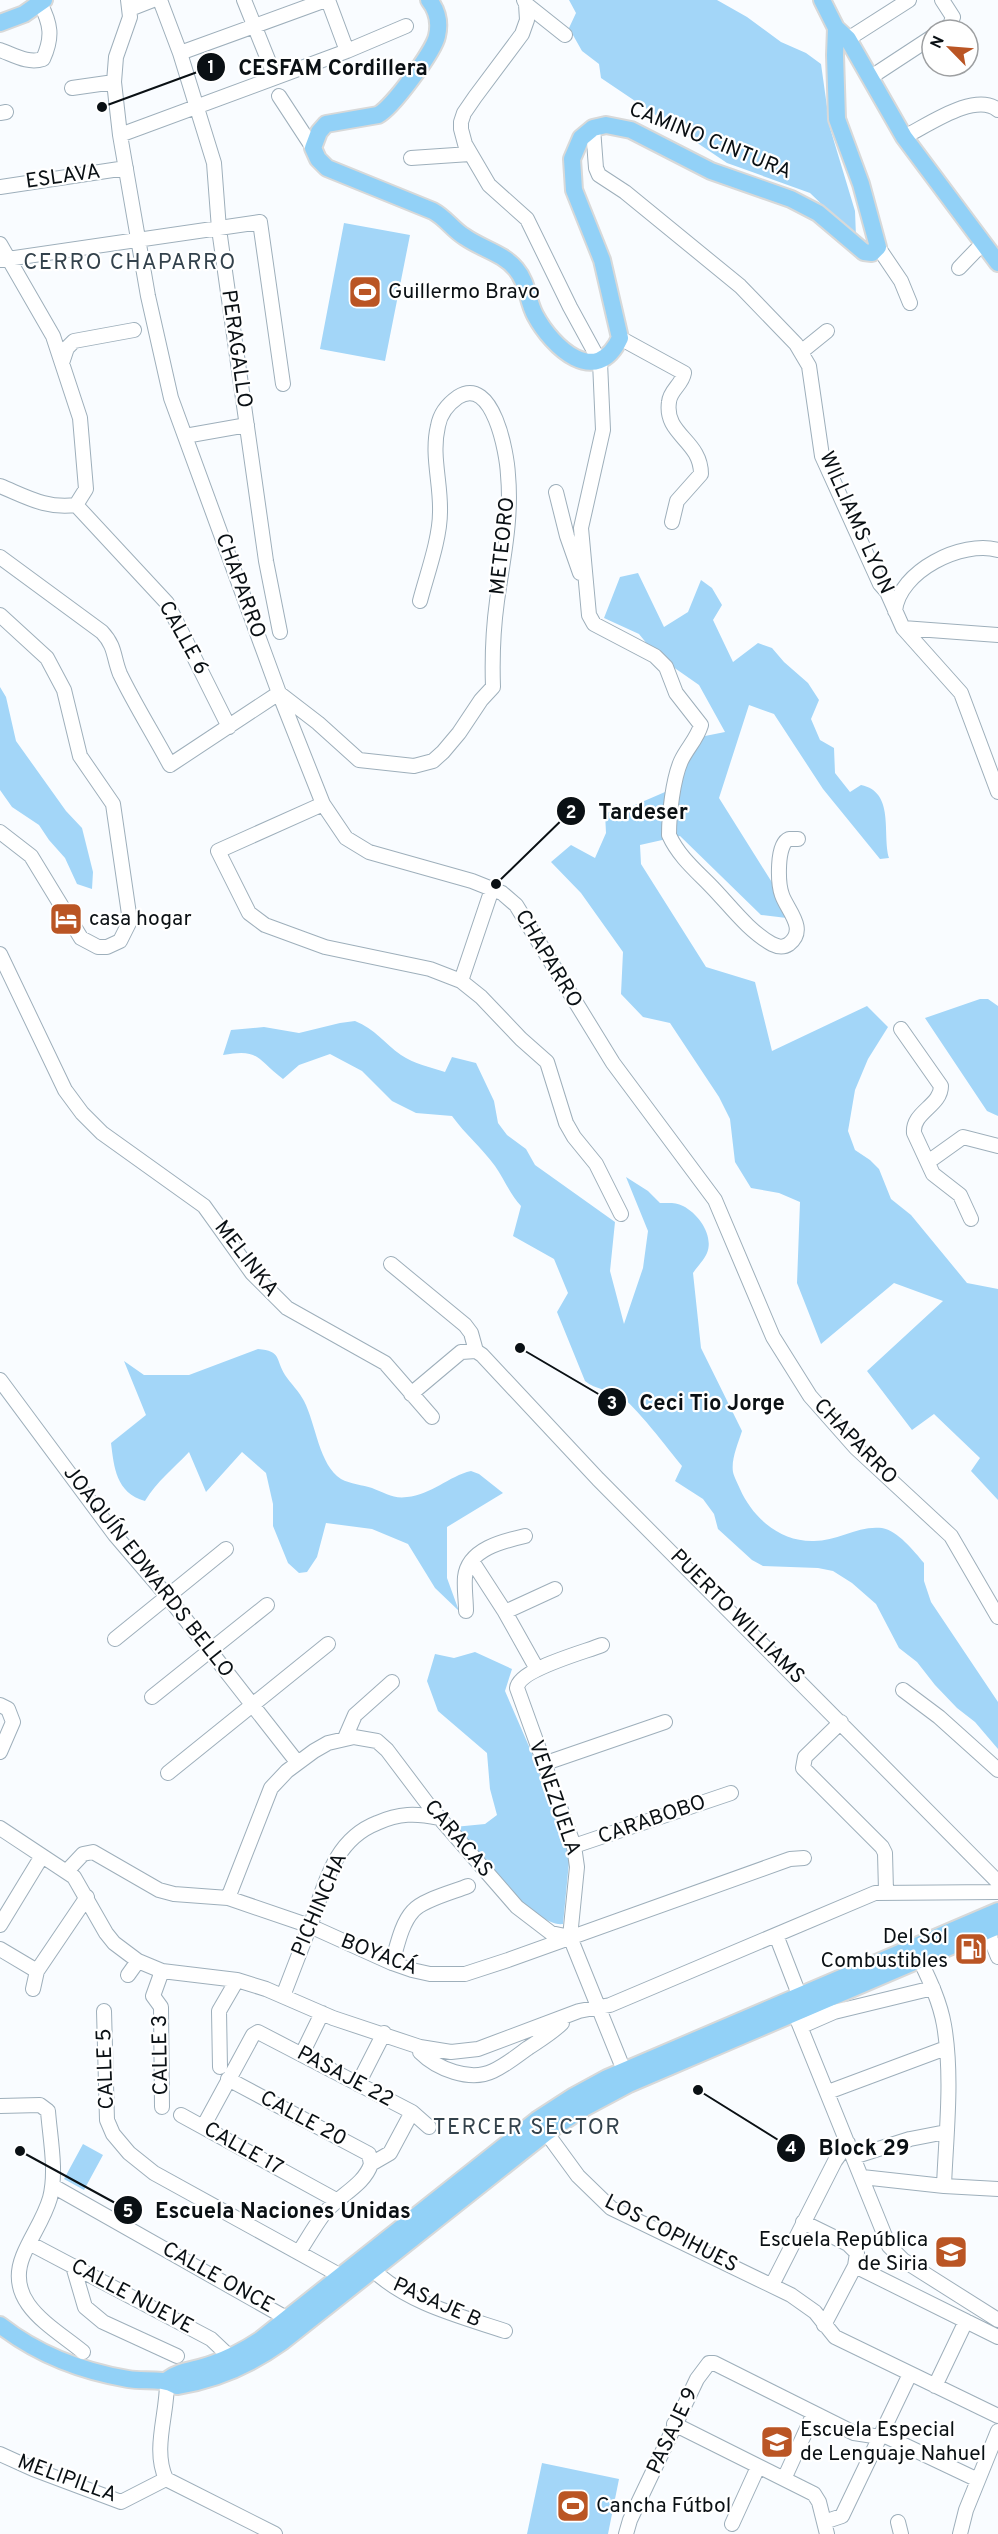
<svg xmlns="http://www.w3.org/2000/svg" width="998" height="2534" viewBox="0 0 998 2534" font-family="Overpass,sans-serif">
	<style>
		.green { fill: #a3d6f8 }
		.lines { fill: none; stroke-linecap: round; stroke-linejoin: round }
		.minor-casing { stroke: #9eafbb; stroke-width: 16 }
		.major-casing { stroke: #d8d9d9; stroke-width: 20 }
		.minor { stroke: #fff; stroke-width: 14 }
		.major { stroke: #92d1f7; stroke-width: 16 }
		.labels { text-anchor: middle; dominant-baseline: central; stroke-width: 4.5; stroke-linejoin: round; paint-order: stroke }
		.street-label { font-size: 21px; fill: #0a1014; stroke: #fff }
		.poi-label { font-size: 21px; fill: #0a1014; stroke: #fff; text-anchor: start }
		.neighbourhood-label { font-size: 22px; letter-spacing: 1.5px; fill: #33424c; stroke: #fff }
		.leader { fill: none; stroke: #0a1014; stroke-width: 2 }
		.callout-dot { fill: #0a1014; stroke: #fff; stroke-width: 2 }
		.mark-label { font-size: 18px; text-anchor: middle; font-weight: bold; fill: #fff }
		.callout-label { font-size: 22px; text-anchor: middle; font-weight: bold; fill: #0a1014; stroke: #fff; stroke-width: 4.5; stroke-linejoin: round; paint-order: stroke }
	</style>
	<rect width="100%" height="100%" fill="#f9fcff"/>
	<path class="green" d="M 569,0 L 717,0 L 747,17 L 781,42 L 806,53 L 821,64 L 830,128 L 855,211 L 856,237 L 810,193 L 727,163 L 601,78 L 599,64 L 582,51 L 569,28 L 576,13 Z
		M 344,223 L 410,235 L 385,361 L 320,349 Z
		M 638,573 L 664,627 L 688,612 L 701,580 L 712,588 L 722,605 L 713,620 L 733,662 L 758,643 L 772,648 L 784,662 L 808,683 L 819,700 L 811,719 L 820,740 L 834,748 L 835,773 L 850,792 L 861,785 C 895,792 882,833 889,858 L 880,859 L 823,789 L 774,714 L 749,705 L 719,798 L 795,919 L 761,915 L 680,836 L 640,845 L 641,864 L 706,967 L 755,982 L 772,1051 L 867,1006 L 888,1027 L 868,1059 L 855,1090 L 848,1131 L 855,1150 L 870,1160 L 879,1169 L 891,1199 L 911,1215 L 967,1283 L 998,1289 L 998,1500 L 971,1471 L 980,1458 L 934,1414 L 912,1430 L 867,1371 L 943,1301 L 894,1283 L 821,1344 L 797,1283 L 800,1202 L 779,1193 L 751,1188 L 735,1162 L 730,1119 L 719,1097 L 670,1023 L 643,1017 L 621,994 L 623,952 L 581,893 L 551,862 L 571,845 L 595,858 L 606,833 L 605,813 L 628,808 L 665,792 L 685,740 L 725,732 L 699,685 L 656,655 L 639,634 L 604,618 L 620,577 Z
		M 0,687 L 6,697 L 16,741 L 66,811 L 82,828 L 93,872 L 92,889 L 77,884 L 65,858 L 49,840 L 39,825 L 12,807 L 0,790 Z
		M 980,999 L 988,999 L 998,1006 L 998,1116 L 987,1111 L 925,1018 Z
		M 355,1021 C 375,1029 384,1043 401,1055 C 414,1064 430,1067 445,1072 L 452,1057 L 476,1063 L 494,1101 L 498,1123 L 507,1135 L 526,1149 L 535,1165 L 615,1222 L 610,1271 L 624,1324 L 643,1268 L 648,1231 L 626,1177 L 648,1191 L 660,1203 C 668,1203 676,1202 683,1206 C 699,1214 714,1236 707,1253 C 704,1260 697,1267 693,1273 L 701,1348 L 742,1431 C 738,1444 731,1459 733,1472 C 734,1477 738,1484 740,1489 C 753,1518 780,1542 814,1541 C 837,1541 859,1525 882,1528 C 898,1531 914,1551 924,1563 L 924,1581 L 931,1602 L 998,1702 L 998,1749 L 975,1722 L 957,1708 L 935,1685 L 917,1662 L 899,1648 L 876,1604 L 852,1583 L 833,1571 L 818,1568 L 763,1566 L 752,1560 L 718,1529 L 714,1514 L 703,1499 L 675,1481 L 682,1466 C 668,1449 635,1405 619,1395 C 608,1389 596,1390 585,1381 L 557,1312 L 568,1293 L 554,1259 L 513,1236 L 521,1206 C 510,1194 504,1179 495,1166 C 482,1148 465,1134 452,1116 L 416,1113 L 392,1101 L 362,1071 L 330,1054 L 299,1065 L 283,1079 C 256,1059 260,1048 223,1055 L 231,1030 L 264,1027 L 299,1033 L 340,1023 Z
		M 258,1349 C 282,1351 275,1359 285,1375 C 291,1384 299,1391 304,1401 C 316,1424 319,1465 341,1479 C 350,1484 363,1485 372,1488 C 385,1493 393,1499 407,1497 C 431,1495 449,1476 471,1471 L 479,1474 L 503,1493 L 447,1527 L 447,1578 L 459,1611 L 435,1588 L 408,1544 L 372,1529 L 326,1523 L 317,1557 L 307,1572 L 299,1573 L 288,1563 L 273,1526 L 273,1504 L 266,1473 L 242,1452 L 206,1492 L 189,1452 C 172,1470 158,1480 145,1501 C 116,1493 114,1467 111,1443 L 146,1415 L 124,1361 L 144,1375 L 189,1375 Z
		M 475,1652 L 512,1669 L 505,1691 L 531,1751 L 567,1850 L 569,1862 L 563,1924 C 534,1928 474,1849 454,1827 L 485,1824 L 497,1815 L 490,1789 L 487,1753 L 438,1711 L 427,1681 L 435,1654 L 454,1658 Z
		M 83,2144 L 103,2155 L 84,2190 L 64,2179 Z
		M 542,2463 L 619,2479 L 608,2534 L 527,2534 Z"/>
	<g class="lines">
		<g class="minor-casing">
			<path id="minor" d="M 128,0 L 130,17 L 116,57 L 114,82 L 120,135 L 148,296 L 171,398 L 279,693 L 323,804 L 346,838 L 369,852 L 472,881 L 502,893 L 516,905 L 613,1063 L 715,1200 L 773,1337 L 810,1396 L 856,1448 L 951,1536 L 998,1617
				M 160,0 L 180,53 L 214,163 L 219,229 L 266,561 L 280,632
				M 244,0 L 275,77
				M 328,0 L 347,51
				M 524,0 L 526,4 L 527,20 L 522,34 L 475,97 L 464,113 L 461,122 L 461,129 L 465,144 L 489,185 L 527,219 L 570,307 L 600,362 L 603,430 L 581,528 L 589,615 L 594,624 L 655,656 L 666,667 L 676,693 L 701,725 C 697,739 687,748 681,761 C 673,779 669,815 669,835 C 678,855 694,869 709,884 C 729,904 747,930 772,944 C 778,947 783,948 789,944 C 808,929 787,910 782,895 C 778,884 776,844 789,839 C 791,839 797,839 798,839
				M 942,0 L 953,17 L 950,25 L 943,30
				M 526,4 L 565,35
				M 130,9 L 153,0
				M 848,39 L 909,0
				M 0,50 C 14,55 28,64 43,59 C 53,37 51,24 40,3
				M 180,53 L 326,0
				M 871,77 L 932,37
				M 72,88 L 114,82
				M 279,96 L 313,148
				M 0,113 L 6,112
				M 593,128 L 596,168 L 599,175 L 625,192 L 740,286 L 796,344 L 809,366 L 822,456 L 880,584 L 887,592 L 903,628 L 998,635
				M 120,135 L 347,51 L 406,26
				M 904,137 C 927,126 975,91 998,110
				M 411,158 L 470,154
				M 0,187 L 126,168
				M 0,244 L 53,336 L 80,418 L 86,489 L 76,505 C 46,509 27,497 0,486
				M 878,247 L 901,281 L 910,303
				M 0,260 L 260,222 L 283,384
				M 959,268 L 983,243
				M 620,338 L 684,373 C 682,385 670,390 669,402 C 664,435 701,440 701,474 L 677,501 L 672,522
				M 801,352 L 827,331
				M 62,363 L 67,348 L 74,341 L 134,330
				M 185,436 L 247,425
				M 556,492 L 567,536 L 580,573
				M 76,505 L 167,603 L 229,727
				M 0,557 L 102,632 C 116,647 113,657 120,674 C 135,705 154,735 170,765 L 279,693 L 318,723 L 359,760 L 414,766 L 433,761 L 443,752 L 459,733 L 481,700 L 493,687 C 492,658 493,630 497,601 C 503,558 512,518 508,475 C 507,453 493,375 458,397 C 448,404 440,414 438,426 C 431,455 441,483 440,512 C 440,539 427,574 420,601
				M 895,611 C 899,571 962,540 998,550
				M 0,615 L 47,658 L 64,690 L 80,756 L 113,804 L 130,921 L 120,941 L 107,947 L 98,947 L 81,938 L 31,856 L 0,832
				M 903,628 L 961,693 L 998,792
				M 323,804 L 218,851 L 249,913 L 265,925 L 325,947 L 430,969 L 461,981 L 481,997 L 521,1039 L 547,1062 L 566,1123 L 574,1137 L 596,1164 L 621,1214
				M 0,954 L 65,1090 L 82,1113 L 102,1133 L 204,1206 L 252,1273 L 287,1308 L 385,1363 L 432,1417
				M 461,981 L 492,889
				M 901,1029 L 941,1086 C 941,1106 912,1112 914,1133 L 933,1174 L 960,1195 L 971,1219
				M 928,1162 L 963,1137 L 998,1146
				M 391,1264 L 465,1325 L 471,1333 L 476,1351
				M 476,1351 L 482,1355 L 598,1479 L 998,1882
				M 0,1380 L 115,1535 L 168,1597 L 297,1762
				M 411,1394 L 461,1352 L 476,1351
				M 472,1561 L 505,1612 L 537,1669
				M 466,1611 C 466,1600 464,1588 465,1577 C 468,1549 503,1541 525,1536
				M 505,1612 L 555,1589
				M 115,1639 L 226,1549
				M 602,1645 C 585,1652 519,1669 517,1688 L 574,1846 L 577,1867 L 570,1937 L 627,2078
				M 903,1690 L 939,1717 L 998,1770
				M 152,1697 L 267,1605
				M 0,1705 L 8,1709 L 13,1722 L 0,1752
				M 841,1722 L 805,1757 L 803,1768 L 882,1847 L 885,1853 L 886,1891
				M 345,1738 L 355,1715 L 392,1682
				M 543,1764 L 665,1722
				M 168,1773 L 328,1644
				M 0,1828 L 74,1877 L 106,1933 L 114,1943 L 138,1961 L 162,1971 L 237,1980 L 266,1989 L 333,2018 L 420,2047 L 451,2052 L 478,2049 L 579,2011 L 610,2005 L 875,1893 L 998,1892
				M 574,1846 L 731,1793
				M 67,1871 L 83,1854 L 93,1852 L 159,1890 L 174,1894 L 228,1898 L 310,1926 L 392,1963 L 412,1970 L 430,1974 L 465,1974 L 508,1960 L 790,1859 L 804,1858
				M 228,1898 L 271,1788 L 287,1771 L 314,1751 L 328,1743 L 354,1737 L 377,1741 L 387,1750 L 430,1807 L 517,1907 L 551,1933 L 570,1937
				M 0,1925 L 42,1856
				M 987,1930 L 998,1957
				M 776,1935 L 800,1997
				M 0,1949 L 37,1971
				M 920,1960 C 930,1981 940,2002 944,2025 C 953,2077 946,2134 944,2186
				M 392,1963 C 397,1947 401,1924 413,1911 C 422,1900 453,1892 468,1886
				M 128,1975 L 138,1961
				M 33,1989 L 37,1971 L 87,1897
				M 283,1996 C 293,1970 303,1944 313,1918 C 326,1880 336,1839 377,1823 C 399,1813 416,1813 439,1818
				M 791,2004 L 889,2246 L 903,2260 L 998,2320
				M 104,2011 L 107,2120 L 113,2134 L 129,2153 L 154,2173 L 341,2276 L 345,2282
				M 802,2026 L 834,2012 L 933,1988
				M 420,2047 L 420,2052 C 437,2069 470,2082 493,2071 C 506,2065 517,2056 528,2048 C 540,2040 552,2033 562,2023
				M 302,2054 L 322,2013
				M 220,2067 L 219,2011 L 237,1980
				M 228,2079 L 369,2154 L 371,2164
				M 358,2084 L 384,2033
				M 828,2092 L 946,2048
				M 0,2106 L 40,2105 L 48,2111 C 50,2138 57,2171 50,2198 C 44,2219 31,2236 23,2256 C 4,2303 53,2327 83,2352
				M 162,2107 L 161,2007 L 153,1996 L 162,1971
				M 181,2115 L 336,2200
				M 540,2124 L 578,2176 L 611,2208 L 791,2295 L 815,2312 L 835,2337 L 998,2416
				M 203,2127 L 253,2035 L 258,2032 L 412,2112 L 429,2127
				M 853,2157 L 910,2139 L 946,2132
				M 371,2164 L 390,2153 L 412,2112
				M 862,2177 L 944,2186 L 998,2189
				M 53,2186 L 288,2319
				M 803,2222 L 848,2244 L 857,2253 L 855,2266 L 824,2325
				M 29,2243 L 211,2339 L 230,2357
				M 299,2252 C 307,2240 314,2227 323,2215 C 337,2196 364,2186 371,2164
				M 73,2266 L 85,2307 L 103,2322 L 177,2356
				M 855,2266 L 998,2337
				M 372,2269 C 407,2303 460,2316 505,2331
				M 772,2285 L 835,2161 L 848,2143
				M 167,2380 C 168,2413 152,2449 166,2479 L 275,2534
				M 935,2386 L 966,2321
				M 674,2424 L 814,2494 L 819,2502 L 827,2534
				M 881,2434 L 978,2480
				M 0,2454 L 33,2469 L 121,2502 L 166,2479
				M 784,2479 L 814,2413
				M 824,2522 L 842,2516 L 910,2374
				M 898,2522 L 901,2534
				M 732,2524 L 758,2467
				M 626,2534 L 630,2520 L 697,2379 L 709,2363 L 714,2363 L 854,2433 L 880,2437
				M 960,2534 L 966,2510 L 998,2431"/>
		</g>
		<g class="major-casing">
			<path id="major" d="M 429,0 C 437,10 440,23 437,36 C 434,51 392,108 378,115 L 326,124 L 319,132 L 313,148 L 318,159 L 327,168 L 433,211 C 446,218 453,230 465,237 C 482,249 503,253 516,269 C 528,283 527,300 535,315 C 552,347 596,389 620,338 L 602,260 L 574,190 L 572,159 L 581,138 L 593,128 L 606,125 L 631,130 L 711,171 L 791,199 L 818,213 L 864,252 L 872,253 L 878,247 L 861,184 L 837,119 L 835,55 L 836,28
				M 822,0 L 836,28 L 848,39 L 904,137 L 998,263
				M 0,23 L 24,14 L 44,0
				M 0,2325 C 37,2354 81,2371 128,2379 C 145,2382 161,2377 177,2386 C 216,2380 250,2365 282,2342 L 547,2132 L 584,2108 L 629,2084 L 998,1926
				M 167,2380 C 180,2370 197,2370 212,2364 C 230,2358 245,2350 260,2340 L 537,2120 L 574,2096 L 607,2078 L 998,1911"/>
		</g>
		<use href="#minor" class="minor"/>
		<use href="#major" class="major"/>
	</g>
	<defs>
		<g id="stadium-square" transform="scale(1.725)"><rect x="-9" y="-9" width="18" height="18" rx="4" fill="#ba5524" stroke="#fff"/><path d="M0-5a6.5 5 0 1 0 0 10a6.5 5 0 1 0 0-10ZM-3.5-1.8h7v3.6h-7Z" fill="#fff"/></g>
		<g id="hotel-square" transform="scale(1.725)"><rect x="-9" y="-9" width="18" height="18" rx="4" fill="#ba5524" stroke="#fff"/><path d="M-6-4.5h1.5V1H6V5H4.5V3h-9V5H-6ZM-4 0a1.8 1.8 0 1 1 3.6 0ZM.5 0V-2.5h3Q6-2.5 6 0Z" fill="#fff"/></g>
		<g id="fuel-square" transform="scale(1.725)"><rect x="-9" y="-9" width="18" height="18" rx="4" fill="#ba5524" stroke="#fff"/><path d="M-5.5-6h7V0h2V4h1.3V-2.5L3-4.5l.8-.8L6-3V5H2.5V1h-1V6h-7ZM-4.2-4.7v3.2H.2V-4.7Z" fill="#fff"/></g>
		<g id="school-square" transform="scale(1.725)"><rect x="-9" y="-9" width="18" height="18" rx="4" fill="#ba5524" stroke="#fff"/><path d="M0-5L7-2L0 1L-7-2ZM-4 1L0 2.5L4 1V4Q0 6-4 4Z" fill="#fff"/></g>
	</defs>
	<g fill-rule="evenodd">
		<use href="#stadium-square" x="365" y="292"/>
		<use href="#hotel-square" x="66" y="919"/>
		<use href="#fuel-square" x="971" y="1949"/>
		<use href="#school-square" x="951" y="2252"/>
		<use href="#school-square" x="777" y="2442"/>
		<use href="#stadium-square" x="573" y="2506"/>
	</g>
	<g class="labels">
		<g class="street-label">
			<text transform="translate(710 141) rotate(22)">CAMINO CINTURA</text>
			<text transform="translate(63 177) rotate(-8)">ESLAVA</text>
			<text transform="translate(236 349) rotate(82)">PERAGALLO</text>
			<text transform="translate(856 523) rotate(66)">WILLIAMS LYON</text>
			<text transform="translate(503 546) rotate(-84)">METEORO</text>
			<text transform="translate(240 586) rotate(70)">CHAPARRO</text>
			<text transform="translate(183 638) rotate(61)">CALLE 6</text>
			<text transform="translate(548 959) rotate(59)">CHAPARRO</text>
			<text transform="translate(246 1259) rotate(52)">MELINKA</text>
			<text transform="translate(855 1442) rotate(46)">CHAPARRO</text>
			<text transform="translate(148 1572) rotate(52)">JOAQUÍN EDWARDS BELLO</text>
			<text transform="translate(737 1617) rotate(45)">PUERTO WILLIAMS</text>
			<text transform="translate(554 1798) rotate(71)">VENEZUELA</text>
			<text transform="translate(652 1820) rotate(-19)">CARABOBO</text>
			<text transform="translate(458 1839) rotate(50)">CARACAS</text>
			<text transform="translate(320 1905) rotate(-67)">PICHINCHA</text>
			<text transform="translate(379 1955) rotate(21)">BOYACÁ</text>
			<text transform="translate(161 2055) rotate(-91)">CALLE 3</text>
			<text transform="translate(106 2069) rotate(-92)">CALLE 5</text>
			<text transform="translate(345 2077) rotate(28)">PASAJE 22</text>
			<text transform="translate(303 2119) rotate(28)">CALLE 20</text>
			<text transform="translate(243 2149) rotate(29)">CALLE 17</text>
			<text transform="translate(671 2234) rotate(27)">LOS COPIHUES</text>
			<text transform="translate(218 2278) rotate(29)">CALLE ONCE</text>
			<text transform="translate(132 2297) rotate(28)">CALLE NUEVE</text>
			<text transform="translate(437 2303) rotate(24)">PASAJE B</text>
			<text transform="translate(673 2431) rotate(-65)">PASAJE 9</text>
			<text transform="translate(67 2479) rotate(20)">MELIPILLA</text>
		</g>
		<g class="poi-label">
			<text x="388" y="292">Guillermo Bravo</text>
			<text x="89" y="919">casa hogar</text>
			<text x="948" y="1937" text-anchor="end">Del Sol<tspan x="948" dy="24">Combustibles</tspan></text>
			<text x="928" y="2240" text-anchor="end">Escuela República<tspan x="928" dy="24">de Siria</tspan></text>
			<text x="800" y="2430">Escuela Especial<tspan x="800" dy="24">de Lenguaje Nahuel</tspan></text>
			<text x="596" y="2506">Cancha Fútbol</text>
		</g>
		<g class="neighbourhood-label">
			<text x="130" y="263">CERRO CHAPARRO</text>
			<text x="527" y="2128">TERCER SECTOR</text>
		</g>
	</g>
	<path class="leader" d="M102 107L211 67M496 884L571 811M520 1348L612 1402M698 2090L791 2148M20 2151L128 2210"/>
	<g class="callout-dot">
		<circle cx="102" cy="107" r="6"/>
		<circle cx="496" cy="884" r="6"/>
		<circle cx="520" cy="1348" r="6"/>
		<circle cx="698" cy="2090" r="6"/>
		<circle cx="20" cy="2151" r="6"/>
		<circle cx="211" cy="67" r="15"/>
		<circle cx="571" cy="811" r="15"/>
		<circle cx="612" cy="1402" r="15"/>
		<circle cx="791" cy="2148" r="15"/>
		<circle cx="128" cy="2210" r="15"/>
	</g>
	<g class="mark-label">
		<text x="211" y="73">1</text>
		<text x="571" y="818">2</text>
		<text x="612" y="1409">3</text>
		<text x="791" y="2154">4</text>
		<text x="128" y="2217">5</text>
	</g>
	<g class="callout-label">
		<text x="333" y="75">CESFAM Cordillera</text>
		<text x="643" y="819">Tardeser</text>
		<text x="712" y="1410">Ceci Tio Jorge</text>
		<text x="864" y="2155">Block 29</text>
		<text x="283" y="2218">Escuela Naciones Unidas</text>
	</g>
	<g transform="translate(950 48) rotate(295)"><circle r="28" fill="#ffffff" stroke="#9d9fa1" stroke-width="1.5"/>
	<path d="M0-4.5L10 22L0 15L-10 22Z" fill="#ba5524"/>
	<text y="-9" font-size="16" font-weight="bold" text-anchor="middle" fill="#0a1014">N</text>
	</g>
</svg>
